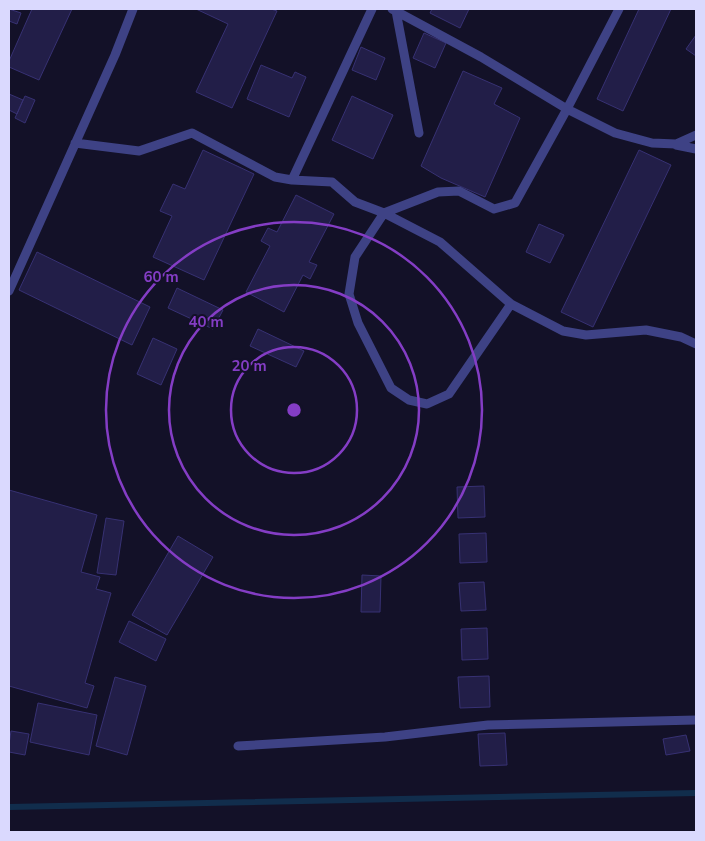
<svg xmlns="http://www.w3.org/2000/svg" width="705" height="841" viewBox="0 0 705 841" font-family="'Nunito Sans',sans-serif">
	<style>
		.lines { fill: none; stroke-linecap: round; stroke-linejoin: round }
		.stream { stroke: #112d4c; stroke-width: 6 }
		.building { fill: #221e48; stroke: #373173 }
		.lane { stroke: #3e4285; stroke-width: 9 }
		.ring { fill: none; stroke: #843dc5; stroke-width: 2.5 }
		.centre { fill: #843dc5; stroke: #131128; stroke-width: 2.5 }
		.ring-label { font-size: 15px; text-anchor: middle; font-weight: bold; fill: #843dc5; stroke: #131128; stroke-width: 4; stroke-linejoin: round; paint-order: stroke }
	</style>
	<rect width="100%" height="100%" fill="#131128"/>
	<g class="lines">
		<path class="stream" d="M 9,807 L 696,793"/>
	</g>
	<path class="building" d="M 9,9 L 21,13 L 17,24 L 9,21 Z
		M 32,9 L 72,9 L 39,80 L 9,67 L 9,61 Z
		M 196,9 L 271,9 L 277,11 L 232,108 L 196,92 L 228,24 Z
		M 432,9 L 469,9 L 460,28 L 430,13 Z
		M 639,9 L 671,9 L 623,111 L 597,99 Z
		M 424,33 L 446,43 L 435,68 L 413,58 Z
		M 696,35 L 696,56 L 686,49 Z
		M 361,47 L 385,58 L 376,80 L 352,70 Z
		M 261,65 L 292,78 L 295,72 L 306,77 L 289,117 L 247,99 Z
		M 463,71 L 502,88 L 494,104 L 520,118 L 485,197 L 441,178 L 421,166 Z
		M 9,94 L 23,100 L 17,114 L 9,110 Z
		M 25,96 L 35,100 L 25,123 L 15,118 Z
		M 352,96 L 393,115 L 373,159 L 332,140 Z
		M 203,150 L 254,174 L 204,280 L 153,257 L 172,216 L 160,211 L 173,184 L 185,189 Z
		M 639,150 L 671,165 L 593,327 L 561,312 Z
		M 296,195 L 334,214 L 309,262 L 317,265 L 310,279 L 303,275 L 284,312 L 246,292 L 270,246 L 261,241 L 268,228 L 277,232 Z
		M 539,224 L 564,235 L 550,263 L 526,252 Z
		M 37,252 L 150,307 L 132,345 L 19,290 Z
		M 177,288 L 223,310 L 213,329 L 168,308 Z
		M 258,329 L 304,351 L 296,367 L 250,346 Z
		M 153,338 L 177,349 L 161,385 L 137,374 Z
		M 484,486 L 485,517 L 458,518 L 457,487 Z
		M 9,490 L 97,515 L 81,572 L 100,577 L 96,589 L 111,593 L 85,683 L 94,686 L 87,708 L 9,686 Z
		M 106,518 L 124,521 L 116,575 L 97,573 Z
		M 486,533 L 487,562 L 460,563 L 459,534 Z
		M 178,536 L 213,557 L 167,635 L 132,615 Z
		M 362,575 L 381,576 L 380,612 L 361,612 Z
		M 484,582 L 486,610 L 461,611 L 459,583 Z
		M 129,621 L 166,639 L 156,661 L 119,642 Z
		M 487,628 L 488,659 L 462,660 L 461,629 Z
		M 489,676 L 490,707 L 460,708 L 458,677 Z
		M 115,677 L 146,686 L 127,755 L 96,746 Z
		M 38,703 L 97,715 L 89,755 L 30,742 Z
		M 11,731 L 29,734 L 25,755 L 9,752 L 9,744 Z
		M 505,733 L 507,765 L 480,766 L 478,734 Z
		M 686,735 L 690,751 L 666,755 L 663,739 Z"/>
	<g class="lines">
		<path class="lane" d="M 392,9 L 481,57 L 567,109 L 615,133 L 652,143 L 676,144 L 696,135
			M 396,11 L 419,133
			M 75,143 L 139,151 L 192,133 L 275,177 L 292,180 L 332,182 L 355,202 L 384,213 L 440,242 L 511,304 L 563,331 L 586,335 L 646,330 L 681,337 L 696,344
			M 676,145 L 696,149
			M 292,180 L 372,9
			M 9,291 L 115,55 L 133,9
			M 511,304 L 449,394 L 427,404 L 409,400 L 391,388 L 358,323 L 349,294 L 355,257 L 384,213 L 438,192 L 459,191 L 494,209 L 515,203 L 567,109 L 619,9
			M 238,746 L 385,737 L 488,725 L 696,720"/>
	</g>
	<g class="ring">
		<circle cx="294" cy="410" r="63"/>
		<circle cx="294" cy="410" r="125"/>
		<circle cx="294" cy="410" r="188"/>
	</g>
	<circle cx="294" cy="410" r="8" class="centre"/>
	<g class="ring-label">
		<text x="161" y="282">60 m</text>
		<text x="206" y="327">40 m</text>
		<text x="249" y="371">20 m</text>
	</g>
	<rect width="705" height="841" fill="none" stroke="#dad9fe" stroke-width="20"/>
</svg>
